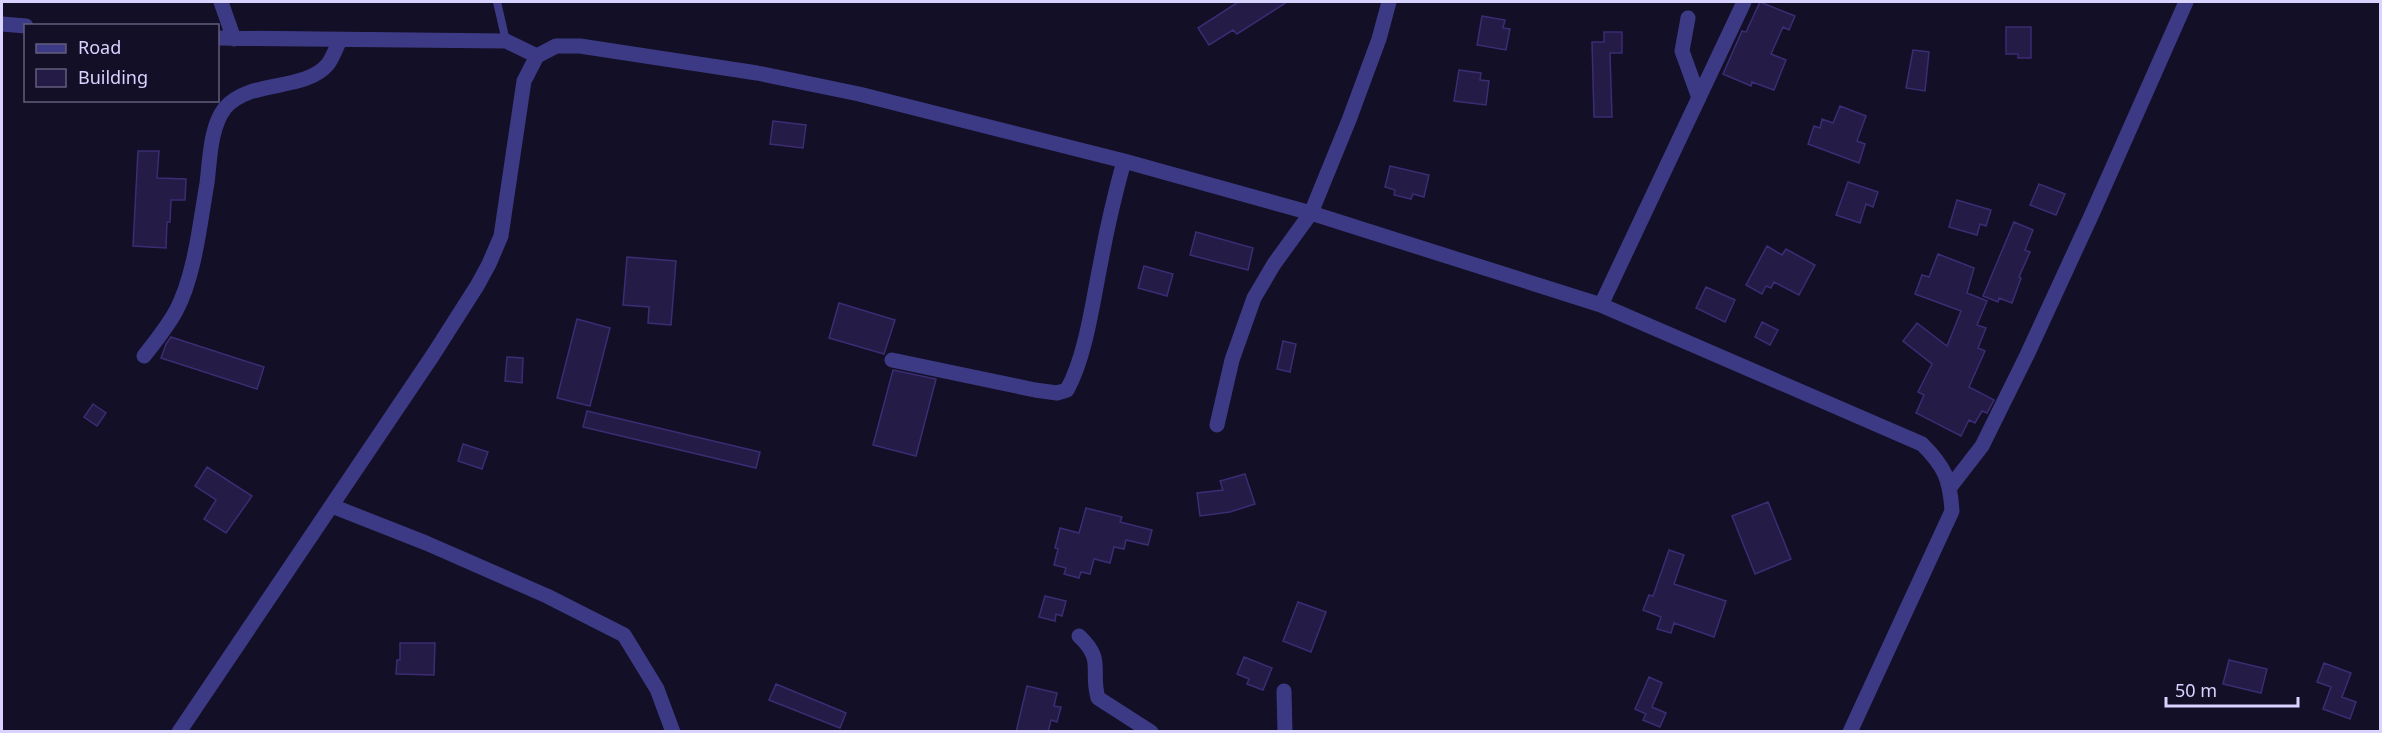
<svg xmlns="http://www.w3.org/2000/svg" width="2382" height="733" viewBox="0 0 2382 733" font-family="'Noto Sans',sans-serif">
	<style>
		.building { fill: #241b47; stroke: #3b2d73; stroke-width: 1.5 }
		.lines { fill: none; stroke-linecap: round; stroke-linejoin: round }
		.service { stroke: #3d3a85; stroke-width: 8 }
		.minor { stroke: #3d3a85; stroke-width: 15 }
	</style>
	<rect width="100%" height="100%" fill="#130f26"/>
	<path class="building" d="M 1238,2 L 1287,2 L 1237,34 L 1233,30 L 1209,45 L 1198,28 Z
		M 1760,2 L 1795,16 L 1789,30 L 1783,27 L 1771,54 L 1786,60 L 1774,90 L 1752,82 L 1751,86 L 1723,74 L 1742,31 L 1746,32 Z
		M 1482,16 L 1505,20 L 1503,28 L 1510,29 L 1506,50 L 1477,45 Z
		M 2006,27 L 2031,27 L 2031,58 L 2018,58 L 2018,54 L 2006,54 Z
		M 1604,32 L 1622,32 L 1622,53 L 1610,53 L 1612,117 L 1594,117 L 1592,42 L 1604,42 Z
		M 1913,50 L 1929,52 L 1925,91 L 1906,88 Z
		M 1459,70 L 1481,73 L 1480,80 L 1489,81 L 1486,105 L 1454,101 Z
		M 1840,106 L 1866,116 L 1857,141 L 1865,144 L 1859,163 L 1808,144 L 1814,126 L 1820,128 L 1822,119 L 1833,123 Z
		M 773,121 L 806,125 L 803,148 L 770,144 Z
		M 138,151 L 159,151 L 157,178 L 186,179 L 185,200 L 171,200 L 170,222 L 167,222 L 166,248 L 133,246 Z
		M 1390,166 L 1429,175 L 1424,197 L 1413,194 L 1411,199 L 1394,195 L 1395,190 L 1385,187 Z
		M 1848,182 L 1878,192 L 1873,207 L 1866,204 L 1860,223 L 1836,215 Z
		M 2039,184 L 2065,194 L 2056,215 L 2030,205 Z
		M 1957,200 L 1991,210 L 1986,226 L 1980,224 L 1977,235 L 1949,227 Z
		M 2014,222 L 2033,230 L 2025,250 L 2030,252 L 2019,277 L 2021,278 L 2012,303 L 1999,298 L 1998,302 L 1983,296 Z
		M 1196,232 L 1253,248 L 1248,270 L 1190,255 Z
		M 1767,246 L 1782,255 L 1786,249 L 1815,265 L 1799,295 L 1774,282 L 1771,288 L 1766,286 L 1762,294 L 1746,285 Z
		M 1938,254 L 1974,268 L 1967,293 L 1987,301 L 1977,325 L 1986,328 L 1978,348 L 1985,351 L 1969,387 L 1994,400 L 1987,413 L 1982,411 L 1975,423 L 1969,420 L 1961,436 L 1916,413 L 1924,395 L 1918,392 L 1932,364 L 1903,341 L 1917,323 L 1947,346 L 1961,311 L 1915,294 L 1922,275 L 1929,277 Z
		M 627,257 L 676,261 L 671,325 L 648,323 L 649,307 L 623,305 Z
		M 1144,266 L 1173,274 L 1167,296 L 1138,288 Z
		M 1706,287 L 1735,300 L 1725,322 L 1696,308 Z
		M 839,303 L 895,320 L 884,354 L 829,338 Z
		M 577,319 L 610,328 L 590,406 L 557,398 Z
		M 1762,322 L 1778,330 L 1770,345 L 1755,337 Z
		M 171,337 L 264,367 L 257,389 L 161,358 L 166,344 Z
		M 1283,341 L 1296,344 L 1290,372 L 1277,369 Z
		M 507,357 L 523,358 L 522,383 L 505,381 Z
		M 893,370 L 936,379 L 916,456 L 873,445 Z
		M 93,404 L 106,413 L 97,426 L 84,417 Z
		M 587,411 L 760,452 L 756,468 L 583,427 Z
		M 463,444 L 488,452 L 482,469 L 458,461 Z
		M 207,467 L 252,496 L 226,533 L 204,519 L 216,500 L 195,486 Z
		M 1245,474 L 1255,504 L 1230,512 L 1200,516 L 1197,493 L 1223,490 L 1220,481 Z
		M 1768,502 L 1791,559 L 1755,574 L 1732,516 Z
		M 1086,508 L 1122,517 L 1120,522 L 1152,530 L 1148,545 L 1126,540 L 1124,549 L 1114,547 L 1110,563 L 1094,559 L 1090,574 L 1081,572 L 1079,578 L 1064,574 L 1066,568 L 1054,565 L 1058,549 L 1055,548 L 1060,528 L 1079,533 Z
		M 1669,550 L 1684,555 L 1674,584 L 1726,601 L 1714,637 L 1674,623 L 1671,633 L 1657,629 L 1661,617 L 1643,610 L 1649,595 L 1653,596 Z
		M 1045,596 L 1066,601 L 1062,616 L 1056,614 L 1055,621 L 1039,617 Z
		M 1298,602 L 1326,612 L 1311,652 L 1283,641 Z
		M 400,643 L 435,643 L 434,675 L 396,674 L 397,660 L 400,660 Z
		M 1244,657 L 1272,668 L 1263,690 L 1247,684 L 1249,679 L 1237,674 Z
		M 2229,660 L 2267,669 L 2261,693 L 2223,684 Z
		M 2324,663 L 2351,673 L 2342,697 L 2356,702 L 2350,719 L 2323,709 L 2331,687 L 2317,682 Z
		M 1649,677 L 1662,683 L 1652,707 L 1666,713 L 1660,727 L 1643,720 L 1646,714 L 1635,709 Z
		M 776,684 L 846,713 L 840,728 L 769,700 Z
		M 1027,686 L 1057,693 L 1054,706 L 1061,707 L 1057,722 L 1051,720 L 1048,732 L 1016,732 Z"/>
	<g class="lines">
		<path class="service" d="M 497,2 L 506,41"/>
		<path class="minor" d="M 221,2 L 234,39
			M 1688,18 L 1682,51 L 1699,98
			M 2,24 L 26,26
			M 218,38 L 506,41 L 537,56
			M 1601,305 L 1744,2
			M 144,356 C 156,341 167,327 176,311 C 195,275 200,223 207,183 C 210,160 210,127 225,108 C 249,79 305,92 328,64 C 333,57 336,48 340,40
			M 892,360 L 1035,390 L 1057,393 L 1067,390 C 1086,356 1093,300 1101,261 C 1107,227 1115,194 1124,161
			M 1217,425 L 1232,360 L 1254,298 L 1274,264 L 1311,213 L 1349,120 L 1379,39 L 1389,2
			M 1951,486 L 1982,446 L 2027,355 L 2092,214 L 2186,2
			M 332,506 L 426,543 L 547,596 L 624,635 L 657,689 L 673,732
			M 1079,636 C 1105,660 1090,670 1098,698 L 1151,732
			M 1284,691 L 1285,732
			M 179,732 L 433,355 L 477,286 L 489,264 L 501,236 L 524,81 L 537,56 L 556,46 L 580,46 L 757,73 L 859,94 L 1124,161 L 1311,213 L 1601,305 L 1922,444 C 1945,467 1950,479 1952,511 L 1850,732"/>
	</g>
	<rect width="2382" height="733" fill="none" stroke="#d9d4ff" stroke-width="6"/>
	<rect x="24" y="24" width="195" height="78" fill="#130f26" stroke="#625e7d" stroke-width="1.5"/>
	<rect x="36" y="44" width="30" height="9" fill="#3d3a85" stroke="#625e7d" stroke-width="1.5"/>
	<text x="78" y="54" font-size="18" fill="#d9d4ff">Road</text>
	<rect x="36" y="69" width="30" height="18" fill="#241b47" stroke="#625e7d" stroke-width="1.5"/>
	<text x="78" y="84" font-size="18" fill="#d9d4ff">Building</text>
	<path d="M2166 697v9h132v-9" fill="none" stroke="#d9d4ff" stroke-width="3"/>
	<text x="2175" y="697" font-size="18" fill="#d9d4ff" stroke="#130f26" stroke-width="4.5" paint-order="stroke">50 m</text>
</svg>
